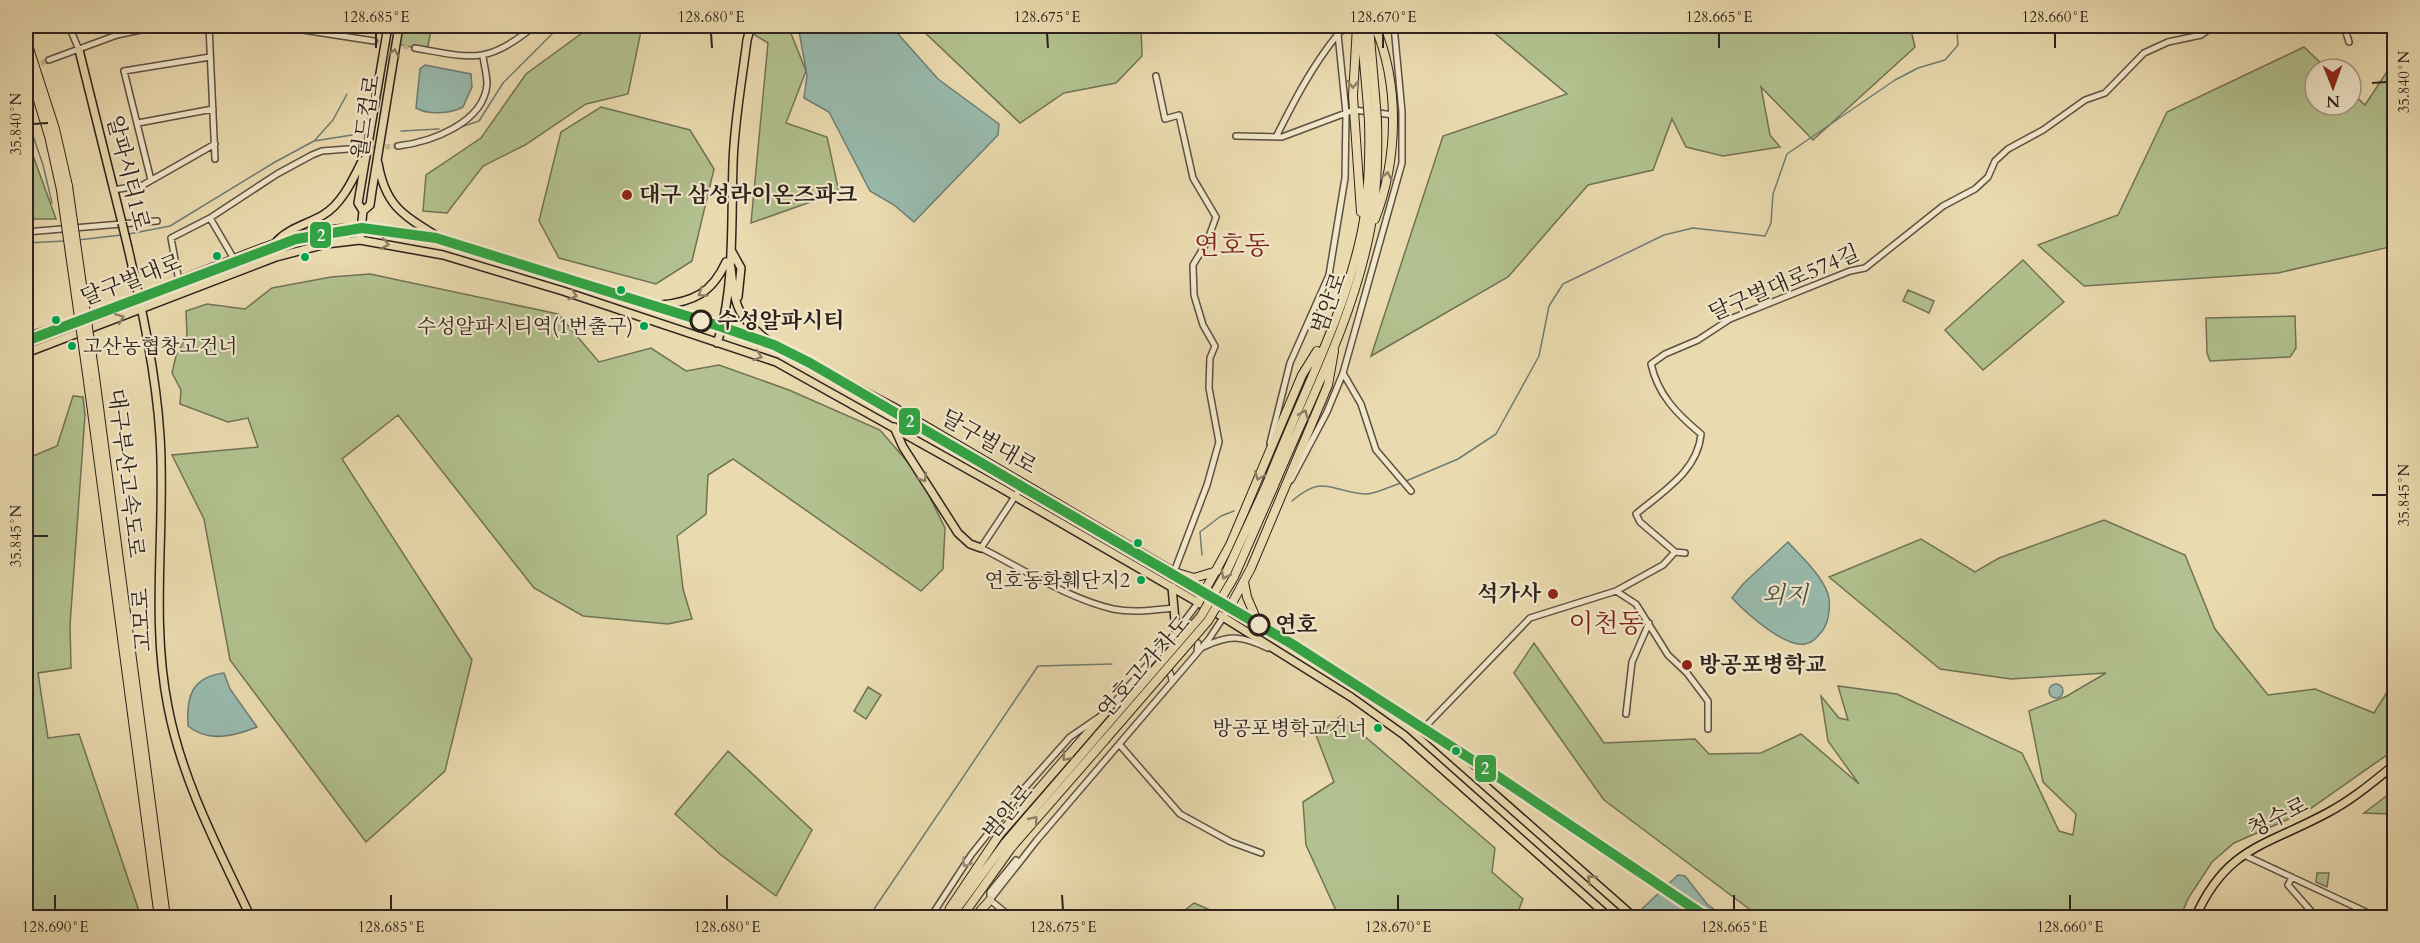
<svg xmlns="http://www.w3.org/2000/svg" width="2420" height="943" viewBox="0 0 2420 943" font-family="Cardo,'Noto Serif KR',serif">
	<style>
		.green { fill: #b2c18f; stroke: #707256; stroke-width: 1.5 }
		.water { fill: #98baad; stroke: #6e7d73; stroke-width: 1.5 }
		.lines { fill: none; stroke-linecap: round; stroke-linejoin: round }
		.stream { stroke: #6e7d73; stroke-width: 1.5 }
		.minor-tunnel { stroke: #c4b592; stroke-width: 5; stroke-dasharray: 5 2.5; stroke-linecap: butt }
		.minor-casing { stroke: #5d5042; stroke-width: 8 }
		.major-casing { stroke: #2e221d; stroke-width: 10 }
		.highway-casing { stroke: #2e221d; stroke-width: 10 }
		.minor { stroke: #f1e7cb; stroke-width: 5 }
		.major { stroke: #eadaaf; stroke-width: 7 }
		.highway { stroke: #eadaaf; stroke-width: 8 }
		.major-bridge-casing { stroke: #2e221d; stroke-width: 10; stroke-linecap: butt }
		.highway-bridge-casing { stroke: #2e221d; stroke-width: 10; stroke-linecap: butt }
		.major-bridge { stroke: #eadaaf; stroke-width: 7 }
		.highway-bridge { stroke: #eadaaf; stroke-width: 8 }
		.metro-1-casing { stroke: #f1e7cb; stroke-width: 15 }
		.metro-1 { stroke: #33a344; stroke-width: 10 }
		.oneway { stroke: #8c7e66 }
		.oneway2 { stroke: #998e7d }
		.ticks { fill: none; stroke: #2e221d; stroke-width: 2 }
		.poi-dot { fill: #8f2418; stroke: #f1e7cb; stroke-width: 2 }
		.bus-dot { fill: #00a651; stroke: #f1e7cb; stroke-width: 2 }
		.stop-dot { fill: #f1e7cb; stroke: #2e221d; stroke-width: 3 }
		.labels { text-anchor: middle; dominant-baseline: central; stroke-width: 4.5; stroke-linejoin: round; paint-order: stroke }
		.bus-label { font-size: 20px; fill: #2e221d; stroke: #f1e7cb; text-anchor: end }
		.street-label { font-size: 22px; fill: #2e221d; stroke: #f1e7cb }
		.poi-label { font-size: 22px; font-weight: bold; fill: #2e221d; stroke: #f1e7cb; text-anchor: start }
		.stop-label { font-size: 22px; font-weight: bold; fill: #2e221d; stroke: #f1e7cb; text-anchor: start }
		.water-label { font-size: 24px; font-style: italic; fill: #4e5048; stroke: #f1e7cb }
		.quarter-label { font-size: 26px; fill: #7a1f14; stroke: #f1e7cb }
		.line-badge { stroke: #f1e7cb; stroke-width: 2 }
		.badge-label { font-size: 16px; text-anchor: middle; font-weight: bold; fill: #fff }
		.neatline { fill: none; stroke: #2e221d; stroke-width: 2 }
		.ticks-label { font-size: 15px; text-anchor: middle; fill: #2e221d }
	</style>
	<rect width="100%" height="100%" fill="#eadaaf"/>
	<filter id="stains"><feTurbulence type="fractalNoise" baseFrequency=".00333" numOctaves="4"/><feColorMatrix values="0 0 0 0 .2 0 0 0 0 .09 0 0 0 0 .02 0 0 0 .5 -.17"/></filter>
	<radialGradient id="worn" r=".72"><stop offset=".6" stop-color="#630" stop-opacity="0"/><stop offset="1" stop-color="#630" stop-opacity=".3"/></radialGradient>
	<path class="green" d="M 399,26 L 432,26 L 427,50 L 396,44 Z
		M 587,26 L 642,26 L 628,94 L 586,104 L 525,145 L 483,166 L 447,213 L 423,211 L 426,175 L 481,138 L 526,74 L 582,33 Z
		M 740,26 L 788,26 L 806,71 L 786,123 L 827,137 L 839,192 L 751,223 L 768,43 Z
		M 918,26 L 1141,26 L 1142,56 L 1116,83 L 1064,93 L 1020,123 Z
		M 1486,26 L 1910,26 L 1915,47 L 1813,140 L 1761,87 L 1770,135 L 1780,147 L 1723,156 L 1686,147 L 1672,119 L 1653,170 L 1588,185 L 1508,277 L 1371,356 L 1443,136 L 1567,94 Z
		M 2304,47 L 2327,69 L 2315,69 L 2315,105 L 2351,105 L 2351,92 L 2365,105 L 2394,61 L 2394,246 L 2278,273 L 2084,286 L 2038,245 L 2118,215 L 2167,112 Z
		M 601,107 L 690,130 L 714,169 L 692,261 L 656,284 L 559,258 L 539,221 L 561,132 Z
		M 26,136 L 56,219 L 26,219 L 32,207 L 26,187 Z
		M 2023,260 L 2064,302 L 1983,370 L 1945,330 Z
		M 370,274 L 558,314 L 599,362 L 651,348 L 686,371 L 719,365 L 789,390 L 880,430 L 919,475 L 945,528 L 943,569 L 921,591 L 733,459 L 708,475 L 706,514 L 677,536 L 683,589 L 692,619 L 668,624 L 583,616 L 534,588 L 398,415 L 342,459 L 472,660 L 445,771 L 366,842 L 230,660 L 204,519 L 172,455 L 258,447 L 248,418 L 228,422 L 180,404 L 181,390 L 172,373 L 176,356 L 187,335 L 186,311 L 207,304 L 245,309 L 272,288 L 331,277 Z
		M 1908,290 L 1934,301 L 1929,313 L 1903,301 Z
		M 2295,316 L 2296,348 L 2290,357 L 2210,361 L 2207,353 L 2206,318 Z
		M 73,396 L 83,397 L 85,415 L 70,625 L 71,668 L 38,673 L 48,738 L 79,734 L 141,917 L 26,917 L 26,459 L 57,446 Z
		M 2104,520 L 2185,555 L 2215,629 L 2268,695 L 2315,689 L 2374,713 L 2394,681 L 2394,750 L 2307,811 L 2234,843 L 2212,862 L 2189,897 L 2180,917 L 1760,917 L 1604,800 L 1514,673 L 1534,643 L 1604,743 L 1695,739 L 1709,754 L 1761,753 L 1801,734 L 1859,784 L 1828,741 L 1821,696 L 1839,718 L 1848,720 L 1838,686 L 1897,694 L 2022,753 L 2059,831 L 2073,835 L 2076,814 L 2043,782 L 2029,711 L 2067,696 L 2106,673 L 2011,679 L 1940,669 L 1829,577 L 1921,539 L 1975,572 L 1999,558 Z
		M 868,687 L 881,695 L 866,719 L 854,711 Z
		M 1341,716 L 1495,848 L 1492,872 L 1523,899 L 1516,917 L 1339,917 L 1306,845 L 1303,802 L 1334,782 L 1316,735 Z
		M 728,751 L 812,830 L 776,896 L 721,855 L 675,814 Z
		M 2389,794 L 2388,814 L 2364,813 Z
		M 2317,873 L 2329,873 L 2327,887 L 2316,882 Z
		M 1194,903 L 1226,917 L 1176,917 Z"/>
	<path class="water" d="M 798,26 L 891,26 L 938,79 L 999,124 L 998,135 L 914,222 L 894,205 L 870,191 L 829,112 L 804,98 L 807,75 Z
		M 425,65 L 471,74 L 472,87 L 463,107 C 450,114 428,115 416,108 L 420,69 Z
		M 1788,542 C 1802,558 1821,574 1828,594 C 1831,604 1829,621 1823,630 C 1818,636 1813,643 1805,644 C 1785,648 1746,613 1732,598 L 1743,584 Z
		M 224,673 L 230,689 L 257,727 C 235,736 208,743 188,726 C 186,696 192,677 224,673 Z
		M2049 691a7 7 0 1 1 14 0a7 7 0 1 1-14 0Z
		M 1678,875 L 1685,876 L 1707,904 L 1724,917 L 1653,917 L 1642,909 Z"/>
	<g class="lines">
		<path class="stream" d="M 26,115 L 43,165 L 52,203
			M 458,128 L 479,121 L 503,83 L 560,26
			M 401,131 L 439,129
			M 315,140 L 333,120 L 347,94
			M 129,234 L 170,226 L 275,162 L 314,141 L 352,135
			M 78,240 L 121,235
			M 26,243 L 64,241
			M 1406,481 L 1458,459 L 1496,434 L 1539,356 L 1549,306 L 1563,284 L 1664,235 L 1693,228 L 1765,236 L 1771,223 L 1773,194 L 1787,154 L 1895,80 L 1918,68 L 1945,60 L 1958,45 L 1957,31 L 1949,26
			M 1292,501 C 1324,474 1329,491 1364,494 C 1375,495 1390,486 1401,483
			M 1202,555 L 1200,532 L 1221,516 L 1234,511
			M 868,918 L 1038,666 L 1112,664"/>
		<path class="minor-tunnel" d="M 374,41 L 415,48
			M 34,66 L 49,60
			M 348,149 L 398,146"/>
		<g class="minor-casing">
			<path id="minor" d="M 69,26 L 79,50
				M 209,26 L 215,159
				M 277,26 L 374,41
				M 1338,26 L 1338,34 L 1347,26
				M 1394,26 L 1402,112 L 1402,163 L 1343,373 L 1361,404 L 1376,450 L 1411,491
				M 2347,26 L 2345,29 L 2349,42
				M 415,48 C 471,58 488,65 534,26
				M 49,60 L 117,35 L 159,26
				M 1156,76 L 1165,119 L 1179,115 L 1193,178 L 1216,217 L 1207,242 L 1193,265 L 1194,295 L 1203,325 L 1215,346 L 1210,358 L 1209,388 L 1219,442 L 1207,485 L 1174,572
				M 138,123 L 213,109
				M 1236,136 L 1282,137 L 1354,110 L 1394,115
				M 1276,137 C 1294,101 1312,66 1338,34
				M 398,146 C 431,142 484,123 487,84 C 487,75 484,65 483,56
				M 151,180 L 124,71 L 210,57
				M 113,190 L 143,185 L 215,144
				M 210,218 L 234,259
				M 26,232 L 157,221
				M 179,281 L 171,238 L 210,218 L 277,174 L 312,155 L 322,151 L 348,149
				M 1270,443 L 1290,363 L 1329,275 L 1345,178 L 1346,113 L 1338,34
				M 1291,480 L 1327,412 L 1343,373
				M 1024,483 L 981,548 C 1023,569 1067,598 1113,609 C 1133,613 1154,610 1174,608
				M 1675,552 L 1640,522 L 1636,514 C 1662,492 1698,471 1701,434 C 1677,414 1658,395 1651,364 L 1665,354 L 1698,340 L 1730,319 L 1850,271 L 1865,268 L 1943,206 L 1975,189 L 1988,177 L 1995,161 L 2008,149 L 2043,130 L 2085,100 L 2105,93 L 2144,53 L 2168,42 L 2201,35 L 2214,26
				M 1616,591 L 1636,604 L 1668,655 L 1687,673 L 1708,701 L 1708,729
				M 1172,638 L 1189,637 L 1198,643 L 1197,652
				M 1203,647 C 1231,634 1241,636 1268,648
				M 1161,650 C 1160,663 1172,669 1172,681
				M 1626,714 L 1632,662 L 1649,623
				M 1422,730 L 1530,618 L 1616,591 L 1663,565 L 1675,552 L 1685,553
				M 1119,744 L 1180,814 L 1231,842 L 1261,853
				M 2244,855 L 2379,918
				M 2292,877 L 2288,885 L 2317,918
				M 990,900 L 990,892 L 1016,860
				M 990,900 L 1006,913
				M 989,901 L 1037,840 L 1209,639 L 1230,607
				M 930,918 L 971,855 L 1021,792 L 1070,737 L 1105,713 L 1174,635 L 1198,603"/>
		</g>
		<g class="major-casing">
			<path id="major" d="M 79,50 L 122,223
				M 378,163 C 385,204 401,214 435,235
				M 363,211 L 358,203 L 388,26
				M 360,240 L 363,211 L 370,205 L 372,191 L 399,26
				M 277,241 C 289,228 308,224 323,215 C 342,204 353,179 362,161
				M 128,248 C 142,309 156,373 160,436 C 166,526 150,617 168,707 C 182,781 219,850 251,918
				M 731,250 L 741,268 L 738,297
				M 731,268 C 735,306 736,315 767,340
				M 661,305 C 693,302 712,293 726,262
				M 26,337 C 90,319 152,291 214,267 C 249,253 284,238 322,231 C 361,224 402,230 440,238 L 705,320 L 777,346 L 895,408 L 1174,572 L 1359,686 L 1422,730 L 1635,918
				M 717,343 C 735,292 731,218 733,164 C 734,123 742,81 747,40 L 751,26
				M 26,353 L 276,257 L 326,244 L 360,240 L 443,255 L 563,291 L 776,362 L 999,487 L 1223,617 L 1351,697 L 1404,735 L 1610,918
				M 894,427 L 903,447 L 958,533 L 970,544 L 981,548
				M 1172,587 L 1176,632
				M 2195,918 C 2226,847 2266,846 2327,813 C 2352,800 2373,782 2394,765"/>
		</g>
		<g class="highway-casing">
			<path id="highway" d="M 1357,26 L 1353,96 L 1361,212
				M 1361,26 L 1368,108
				M 1369,26 L 1376,107
				M 26,39 L 55,129 L 68,186
				M 26,61 L 49,136 L 61,190
				M 1375,219 C 1398,159 1400,86 1375,26
				M 95,377 L 166,918
				M 88,381 L 159,918
				M 1267,484 C 1299,401 1344,318 1362,231 C 1369,195 1370,158 1369,121
				M 1273,488 C 1308,404 1353,320 1370,230 C 1377,194 1378,157 1377,121
				M 1174,572 L 1194,578 L 1217,571
				M 1244,582 L 1247,597 L 1258,623
				M 1198,603 L 1230,545 L 1302,375 L 1317,351
				M 1230,607 L 1251,568 L 1328,385 L 1334,351
				M 947,918 L 950,908 L 999,835 L 1105,713
				M 950,918 L 1005,843 L 1099,734
				M 961,918 L 1011,848 L 1105,740
				M 974,918 L 990,900"/>
		</g>
		<use href="#minor" class="minor"/>
		<use href="#major" class="major"/>
		<use href="#highway" class="highway"/>
		<g class="major-bridge-casing">
			<path id="major-bridge" d="M 122,223 L 128,248"/>
		</g>
		<g class="highway-bridge-casing">
			<path id="highway-bridge" d="M 1376,107 L 1377,121
				M 1368,108 L 1369,121
				M 68,186 L 95,377
				M 61,190 L 88,381
				M 1099,734 L 1201,616 L 1226,573 L 1267,484
				M 1105,740 L 1208,621 L 1234,577 L 1273,488"/>
		</g>
		<use href="#major-bridge" class="major-bridge"/>
		<use href="#highway-bridge" class="highway-bridge"/>
		<g class="metro-1-casing">
			<path id="metro-1" d="M 26,341 L 296,239 L 362,228 L 436,238 L 719,326 L 774,345 L 810,363 L 1292,644 L 1491,772 L 1708,918"/>
		</g>
		<use href="#metro-1" class="metro-1"/>
	</g>
	<defs><path id="oneway-chevron" d="M-2-3.5L2.5 0L-2 3.5" fill="none" stroke-width="1.6" stroke-linecap="round" stroke-linejoin="round" transform="scale(1.5)"/></defs>
	<g class="oneway">
		<use href="#oneway-chevron" transform="translate(394 53) rotate(-80)"/>
		<use href="#oneway-chevron" transform="translate(1353 84) rotate(91)"/>
		<use href="#oneway-chevron" transform="translate(1387 176) rotate(-79)"/>
		<use href="#oneway-chevron" transform="translate(385 244) rotate(10)"/>
		<use href="#oneway-chevron" transform="translate(702 293) rotate(145)"/>
		<use href="#oneway-chevron" transform="translate(573 295) rotate(18)"/>
		<use href="#oneway-chevron" transform="translate(120 318) rotate(-21)"/>
		<use href="#oneway-chevron" transform="translate(758 356) rotate(18)"/>
		<use href="#oneway-chevron" transform="translate(1304 414) rotate(-67)"/>
		<use href="#oneway-chevron" transform="translate(1259 476) rotate(113)"/>
		<use href="#oneway-chevron" transform="translate(923 478) rotate(58)"/>
		<use href="#oneway-chevron" transform="translate(1225 575) rotate(117)"/>
		<use href="#oneway-chevron" transform="translate(1066 757) rotate(131)"/>
		<use href="#oneway-chevron" transform="translate(1034 820) rotate(-50)"/>
		<use href="#oneway-chevron" transform="translate(1591 879) rotate(-139)"/>
	</g>
	<use class="oneway2" href="#oneway-chevron" transform="translate(966 863) rotate(125)"/>
	<path class="ticks" d="M 376,33 L 376,48M 711,33 L 712,48M 1047,33 L 1048,48M 1383,33 L 1383,48M 1719,33 L 1719,48M 2055,33 L 2055,48M 2372,83 L 2387,82M 33,124 L 48,123M 2372,495 L 2387,495M 33,536 L 48,536M 55,895 L 55,910M 391,895 L 391,910M 727,895 L 727,910M 1062,895 L 1063,910M 1398,895 L 1398,910M 1734,895 L 1734,910M 2070,895 L 2070,910"/>
	<g class="poi-dot">
		<circle cx="627" cy="195" r="6"/>
		<circle cx="1553" cy="594" r="6"/>
		<circle cx="1687" cy="665" r="6"/>
	</g>
	<g class="bus-dot">
		<circle cx="217" cy="256" r="5"/>
		<circle cx="305" cy="257" r="5"/>
		<circle cx="621" cy="290" r="5"/>
		<circle cx="56" cy="320" r="5"/>
		<circle cx="644" cy="326" r="5"/>
		<circle cx="72" cy="346" r="5"/>
		<circle cx="1138" cy="543" r="5"/>
		<circle cx="1141" cy="580" r="5"/>
		<circle cx="1378" cy="728" r="5"/>
		<circle cx="1456" cy="751" r="5"/>
	</g>
	<g class="stop-dot">
		<circle cx="701" cy="321" r="10"/>
		<circle cx="1259" cy="625" r="10"/>
	</g>
	<g class="labels">
		<g class="bus-label">
			<text x="633" y="326">수성알파시티역(1번출구)</text>
			<text x="83" y="346" text-anchor="start">고산농협창고건너</text>
			<text x="1130" y="580">연호동화훼단지2</text>
			<text x="1367" y="728">방공포병학교건너</text>
		</g>
		<g class="street-label">
			<text transform="translate(366 117) rotate(-81)">월드컵로</text>
			<text transform="translate(128 173) rotate(76)">알파시티1로</text>
			<text transform="translate(131 280) rotate(-21)">달구벌대로</text>
			<text transform="translate(1784 283) rotate(-23)">달구벌대로574길</text>
			<text transform="translate(1329 303) rotate(-70)">범안로</text>
			<text transform="translate(989 442) rotate(30)">달구벌대로</text>
			<text transform="translate(126 473) rotate(83)">대구부산고속도로</text>
			<text transform="translate(142 620) rotate(-93)">고모로</text>
			<text transform="translate(1144 667) rotate(-49)">연호고가차도</text>
			<text transform="translate(1008 812) rotate(-50)">범안로</text>
			<text transform="translate(2278 817) rotate(-26)">청수로</text>
		</g>
		<g class="poi-label">
			<text x="639" y="195">대구 삼성라이온즈파크</text>
			<text x="1541" y="594" text-anchor="end">석가사</text>
			<text x="1699" y="665">방공포병학교</text>
		</g>
		<g class="stop-label">
			<text x="717" y="321">수성알파시티</text>
			<text x="1275" y="625">연호</text>
		</g>
		<g class="water-label">
			<text x="1785" y="595">외지</text>
		</g>
		<g class="quarter-label">
			<text x="1232" y="245">연호동</text>
			<text x="1606" y="623">이천동</text>
		</g>
	</g>
	<g class="line-badge">
		<rect x="309" y="221" width="23" height="28" rx="6" fill="#33a344"/>
		<rect x="898" y="407" width="23" height="29" rx="6" fill="#33a344"/>
		<rect x="1474" y="754" width="23" height="29" rx="6" fill="#33a344"/>
	</g>
	<g class="badge-label">
		<text x="321" y="241">2</text>
		<text x="910" y="427">2</text>
		<text x="1485" y="774">2</text>
	</g>
	<rect width="2420" height="943" fill="none" stroke="#eadaaf" stroke-width="66"/>
	<g transform="translate(2333 87) rotate(179)"><circle r="28" fill="#f1e7cb" stroke="#a39885" stroke-width="1.5"/>
	<path d="M0-4.5L10 22L0 15L-10 22Z" fill="#8f2418"/>
	<text y="-9" font-size="16" font-weight="bold" text-anchor="middle" fill="#2e221d">N</text>
	</g>
	<rect x="33" y="33" width="2354" height="877" class="neatline"/>
	<g class="ticks-label">
		<text x="376" y="22">128.685°E</text>
		<text x="711" y="22">128.680°E</text>
		<text x="1047" y="22">128.675°E</text>
		<text x="1383" y="22">128.670°E</text>
		<text x="1719" y="22">128.665°E</text>
		<text x="2055" y="22">128.660°E</text>
		<text transform="translate(2404 82) rotate(-90)" y="5">35.840°N</text>
		<text transform="translate(16 124) rotate(-90)" y="5">35.840°N</text>
		<text transform="translate(2404 495) rotate(-90)" y="5">35.845°N</text>
		<text transform="translate(16 536) rotate(-90)" y="5">35.845°N</text>
		<text x="55" y="932">128.690°E</text>
		<text x="391" y="932">128.685°E</text>
		<text x="727" y="932">128.680°E</text>
		<text x="1063" y="932">128.675°E</text>
		<text x="1398" y="932">128.670°E</text>
		<text x="1734" y="932">128.665°E</text>
		<text x="2070" y="932">128.660°E</text>
	</g>
	<rect width="100%" height="100%" filter="url(#stains)"/>
	<rect width="100%" height="100%" fill="url(#worn)"/>
</svg>
